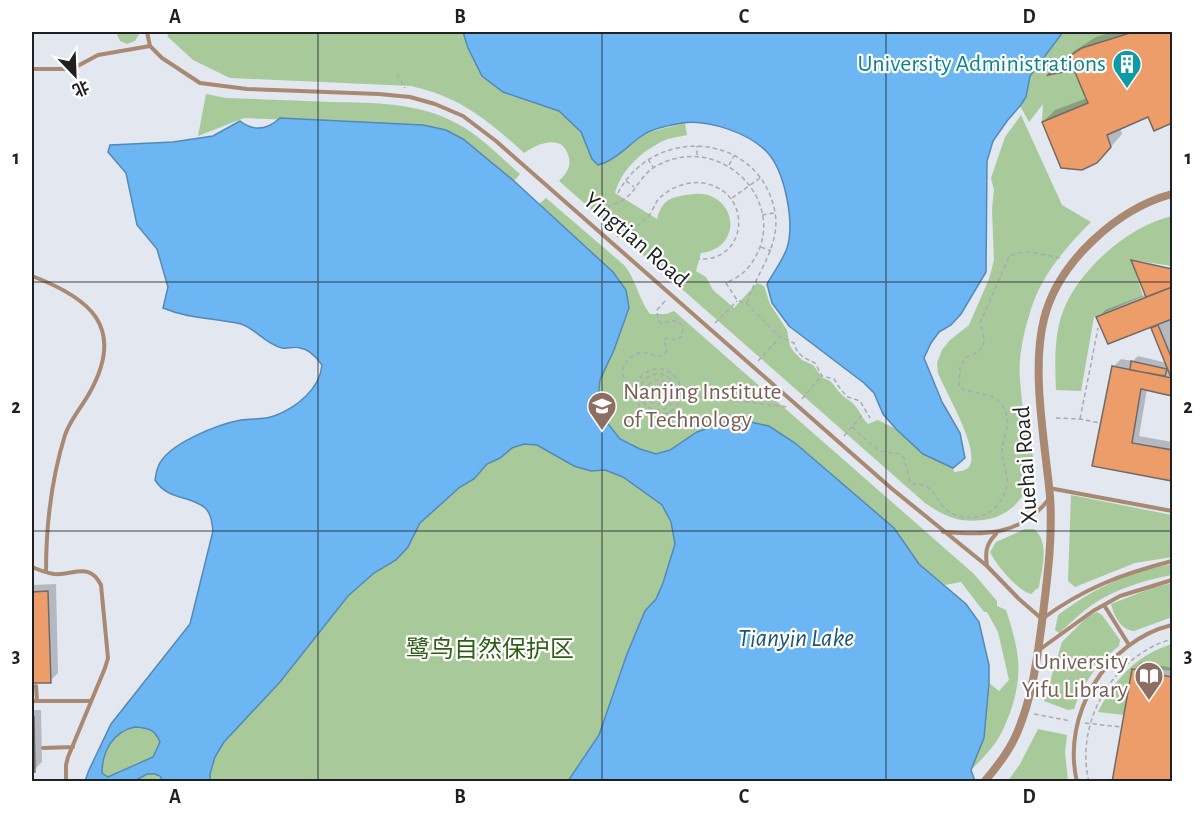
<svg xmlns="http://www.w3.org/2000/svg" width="1204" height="813" viewBox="0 0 1204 813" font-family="'Alegreya Sans','Noto Sans SC',sans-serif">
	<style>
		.green { fill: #a8ca9b }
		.water { fill: #6cb6f3; stroke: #5589b5; stroke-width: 1.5; fill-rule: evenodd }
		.shadow { fill: #0003 }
		.building { fill: #ec9d6a; stroke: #736a65; stroke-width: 1.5 }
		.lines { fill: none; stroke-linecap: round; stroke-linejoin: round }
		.path { stroke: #a7abb2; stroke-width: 1.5; stroke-dasharray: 4.5 3; stroke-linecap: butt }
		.service { stroke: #aa8973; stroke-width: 4 }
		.minor { stroke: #aa8973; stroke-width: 8 }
		.grid { fill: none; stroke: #1f2024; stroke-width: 1.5; stroke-opacity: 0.55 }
		.labels { text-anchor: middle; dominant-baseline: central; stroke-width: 4.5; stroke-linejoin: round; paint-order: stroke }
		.culture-label { font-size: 24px; fill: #0d838f; stroke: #fff; text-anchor: end }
		.street-label { font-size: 24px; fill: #1f2024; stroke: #fff }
		.education-label { font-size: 24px; fill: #785e54; stroke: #fff; text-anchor: start }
		.park-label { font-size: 24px; fill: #2e5f15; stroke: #fff }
		.water-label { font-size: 26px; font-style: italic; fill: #1e537c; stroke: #fff }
		.neatline { fill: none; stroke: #1f2024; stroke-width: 2 }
		.grid-label { font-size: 20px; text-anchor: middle; font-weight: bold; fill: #1f2024 }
	</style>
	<rect width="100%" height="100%" fill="#e2e7f0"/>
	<path class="green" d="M 116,32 L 140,32 L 135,41 L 127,44 L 120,41 Z
		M 167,32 L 463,32 L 468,48 L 503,92 L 559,111 L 581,132 L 592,159 L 627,146 L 645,133 L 685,123 L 687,135 C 678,137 667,138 659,143 C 639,154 621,171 615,193 L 657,219 C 661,205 666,198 681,196 C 691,194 703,192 713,197 C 740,211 735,250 701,253 L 696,271 L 706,277 L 713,290 L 734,308 L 757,283 L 764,286 L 770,304 L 787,330 L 790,346 L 794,352 L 802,360 L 813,365 L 823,378 C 834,381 834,387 841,394 C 846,399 853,402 857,408 C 861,414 862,418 868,424 L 878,420 L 896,429 L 953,468 L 954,472 C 961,471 967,471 970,465 C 979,448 945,391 938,373 L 937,363 L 942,350 L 949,341 L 969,325 L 989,279 L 994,260 L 992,209 L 994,190 L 991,178 L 1005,137 L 1021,115 L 1062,205 L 1091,222 C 1064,249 1039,278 1029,316 C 1023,335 1018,360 1020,380 C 1021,392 1022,405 1024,416 C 1027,430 1032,443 1033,457 C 1035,485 1017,513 989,519 C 962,524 947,518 925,503 L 559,181 C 562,178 566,174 568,169 C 570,165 570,160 568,155 C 562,133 536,144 524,153 C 488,120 460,97 411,86 L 230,78 L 193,60 L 168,37 Z
		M 1063,32 L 1133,32 C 1101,40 1073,50 1049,74 L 1074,70 L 1088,103 L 1042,122 L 1043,104 L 1029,122 L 1020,106 L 1026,97 L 1030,76 Z
		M 206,94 L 226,98 C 261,99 296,101 331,102 C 374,103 417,102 456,123 C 480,135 500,157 520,174 L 514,181 L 463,139 L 423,125 L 244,118 L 198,136 Z
		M 546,198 L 624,265 C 636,279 638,298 650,314 L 666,314 L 674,311 L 974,574 L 997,601 L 997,606 L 1006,610 C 1019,649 1024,673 1010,713 C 1006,722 1002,734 996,742 C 989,752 980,761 971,770 L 984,738 L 989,683 L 999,691 L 1009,680 L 998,632 L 987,612 L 984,612 L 961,582 L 945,585 L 919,564 L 894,528 L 795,443 L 697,432 L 670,450 L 656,454 L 640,449 L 620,439 L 605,420 L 598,400 L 600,380 L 614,350 L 629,308 L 539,204 Z
		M 1172,216 L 1172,266 L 1132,260 L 1143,296 L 1094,317 L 1081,391 L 1056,390 C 1055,366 1054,340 1061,317 C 1075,272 1128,226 1172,216 Z
		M 523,444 L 537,445 L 574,466 L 591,471 L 605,470 L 623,477 L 662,505 L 671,522 L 675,544 L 663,583 L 656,599 L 645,611 L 627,654 L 599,735 L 568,781 L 210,782 L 210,774 L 215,757 L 224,742 L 280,682 L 348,596 L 374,573 L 396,560 L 408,547 L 419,523 L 460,487 L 474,479 L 487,464 L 500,458 L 512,448 Z
		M 1071,495 L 1172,515 L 1172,557 L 1135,563 L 1075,587 L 1068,581 Z
		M 1025,529 L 1034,529 C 1050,542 1042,568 1039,587 L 1031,594 C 1017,590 996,565 990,552 L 996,542 Z
		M 1172,564 L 1172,575 C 1145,580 1115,589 1092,605 C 1080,613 1070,624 1059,633 L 1055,630 L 1058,615 C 1093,589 1129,571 1172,564 Z
		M 1172,583 L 1172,617 L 1134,631 C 1121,630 1114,616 1111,604 L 1152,588 Z
		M 1097,612 L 1102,615 L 1120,640 L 1119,646 C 1097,663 1084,682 1074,709 L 1068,710 L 1044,701 L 1062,642 L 1088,616 Z
		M 1172,644 L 1172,671 L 1139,667 L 1124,715 L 1098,712 C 1115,679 1136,655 1172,644 Z
		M 135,727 C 148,728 155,729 161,742 L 153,757 L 108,777 L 102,773 C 102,752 113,731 135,727 Z
		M 1038,729 L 1067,735 L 1065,752 L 1068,781 L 1008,781 L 1020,764 Z
		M 147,774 C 155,774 159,774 163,781 L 135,782 Z"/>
	<path class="water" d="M 463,32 L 1063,32 L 1030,76 L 1026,97 L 1020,106 L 1007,121 L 993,141 L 987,161 L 986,272 L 961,314 L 951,325 L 939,332 L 931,343 L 924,358 L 942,402 L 960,433 L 965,458 L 953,468 L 923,454 L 896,429 L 883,414 L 874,393 L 864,383 L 789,326 L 772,303 L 767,284 C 773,273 783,260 787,248 C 795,223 785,171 767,152 C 749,133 708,119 682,123 C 671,125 652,128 643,135 C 628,145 615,161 598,165 L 592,159 L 581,132 L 559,111 L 503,92 L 482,76 L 468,48 Z
		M 280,118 L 423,125 L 446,130 L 463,139 L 514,181 L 613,272 L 626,290 L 629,308 L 614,350 L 600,380 L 598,400 L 605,420 L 620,439 L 640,449 L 656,454 L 670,450 L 697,432 L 723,423 L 746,421 L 769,426 L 795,443 L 894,528 L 919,564 L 966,604 L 979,622 L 989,665 L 989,683 L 984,738 L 971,770 L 975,781 L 568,781 L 599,735 L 627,654 L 645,611 L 656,599 L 663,583 L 675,544 L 671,522 L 662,505 L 623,477 L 605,470 L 591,471 L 574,466 L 537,445 L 524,444 L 512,448 L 500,458 L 487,464 L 474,479 L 460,487 L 420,523 L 408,547 L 396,560 L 374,573 L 348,596 L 280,682 L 224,742 L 215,757 L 210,774 L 210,781 L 163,781 L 160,776 L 155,774 L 147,774 L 135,781 L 85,781 L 89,770 L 111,724 L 190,624 L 213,531 C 212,523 211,513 205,508 C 191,495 168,501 155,480 C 156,476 156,471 158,467 C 166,444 219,424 241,420 C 252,418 264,420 274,416 C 296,408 320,389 322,365 C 317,358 309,349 300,348 C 294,346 288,349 282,348 C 265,344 255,328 241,324 C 215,318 189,319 163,308 L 168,287 L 157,249 L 137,225 L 126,173 L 108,152 L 110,145 L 173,142 L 213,136 L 240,121 C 254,132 267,130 280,118 ZM 135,727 C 148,728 155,729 160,742 L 153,757 L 108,777 L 102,773 C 102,752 113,731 135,727 Z"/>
	<path class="shadow" d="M 1112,32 L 1172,32 L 1172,121 L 1155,129 L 1149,115 L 1120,128 L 1122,134 L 1109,149 L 1043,122 L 1055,110 L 1087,98 L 1075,69 L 1053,73 L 1074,51 L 1096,37 Z
		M 1133,260 L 1172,268 L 1172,394 L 1147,389 L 1139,436 L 1172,442 L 1172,479 L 1094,465 L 1113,367 L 1121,359 L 1133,361 L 1138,356 L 1167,363 L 1153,328 L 1157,324 L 1098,318 L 1105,310 L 1147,294 Z
		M 56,584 L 58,673 L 50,681 L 32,682 L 32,585 Z
		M 1141,662 L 1172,668 L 1172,782 L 1114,782 L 1133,670 Z
		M 32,710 L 41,710 L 42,762 L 34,770 L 32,770 Z"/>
	<path class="building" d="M 1133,32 L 1172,32 L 1172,123 L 1154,131 L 1148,117 L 1107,135 L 1111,147 L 1097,163 L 1082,170 L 1061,168 L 1042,122 L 1088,103 L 1074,70 L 1048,75 L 1061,62 L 1082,48 Z
		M 1131,260 L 1172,269 L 1172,287 L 1146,297 Z
		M 1172,287 L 1172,319 L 1108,344 L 1096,317 Z
		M 1158,325 L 1172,359 L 1172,380 L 1151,328 Z
		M 1131,361 L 1167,369 L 1165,376 L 1130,370 Z
		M 1112,366 L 1172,378 L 1172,396 L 1141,389 L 1132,443 L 1172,450 L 1172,481 L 1092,466 Z
		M 48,591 L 51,683 L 32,683 L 32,592 Z
		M 1132,669 L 1172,677 L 1172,782 L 1112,782 Z
		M 32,717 L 34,717 L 35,772 L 32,772 Z"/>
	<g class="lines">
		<path class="path" d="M 397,74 L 405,88
			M 697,155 L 697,146
			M 648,159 L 653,167
			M 729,165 L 734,156
			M 626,181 L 634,187
			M 618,193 C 654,124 760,132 775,212 C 781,246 756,273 747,303
			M 732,198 L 760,178
			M 762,215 L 774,213
			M 596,217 C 607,204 613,206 626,198 C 636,190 641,176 653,168 C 723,125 800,212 745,271 C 740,276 732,280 726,283 L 737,300 L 747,304 L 780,337 L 794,343 C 797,355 804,358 815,363 L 822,376 L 834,379 L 841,390 L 848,397 L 860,401 L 870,418
			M 617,237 C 628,231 639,226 648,217 C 652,212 654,206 657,201 C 670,185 697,177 716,187 C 753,204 743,262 699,259
			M 761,247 L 771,251
			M 715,323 L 737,301
			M 758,361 L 779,338
			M635 392a23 23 0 1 1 46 0a23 23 0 1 1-46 0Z
			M640 392a18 18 0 1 1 36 0a18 18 0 1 1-36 0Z
			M646 392a12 12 0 1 1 24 0a12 12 0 1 1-24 0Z
			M 635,388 C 630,385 626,383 624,378 C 618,366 633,350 646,353 C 651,353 654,357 660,356 C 664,355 665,353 667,350 L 664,340 L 667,338 L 677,340 L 682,336 L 683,327 C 677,317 670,322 661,323 L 658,320 L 657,310 L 665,301
			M 670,393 L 788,407
			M 802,399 L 821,376
			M 1056,418 L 1080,419 L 1100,423
			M 1080,419 L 1098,328
			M 852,427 L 879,451 L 900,454 L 904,458 L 910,482 C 915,486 921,483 927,487 C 937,493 939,505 948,511 C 972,527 1003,513 1007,484 C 1008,473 1002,463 1002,452 C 1002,434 1015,421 1001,404 C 991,391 972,395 959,387 L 960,368 L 965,358 L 976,353 L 983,347 L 984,339 L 980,323 L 1009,257 C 1024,247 1044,256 1062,258
			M 844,436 L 864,413
			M 1034,714 L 1071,721
			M 1085,723 L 1121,727
			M 1089,782 C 1074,722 1114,655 1172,639"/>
		<path class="service" d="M 147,32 L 150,46 L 162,58 L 200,83 L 247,89 L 379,94 L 410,97 L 435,104 L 463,116 L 496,141 L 891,488 L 987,566 L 1019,599 L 1042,619 C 1084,588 1122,574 1172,561
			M 32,69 L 72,69 L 98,55 L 150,46
			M 32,276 C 90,298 126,327 90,392 C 82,407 71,418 65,435 C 51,480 46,525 46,572
			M 1049,488 L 1172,511
			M 943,532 C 986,535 1020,536 1049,499
			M 987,566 C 985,552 986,544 996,534
			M 32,567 C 39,570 47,573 54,574 C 73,576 89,561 101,585 L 108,658 L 105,668 L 68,757 L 66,765 L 66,782
			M 1104,605 L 1129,645
			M 1039,650 L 1093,611 L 1120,596 L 1172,580
			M 36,686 L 37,701
			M 32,701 L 91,701
			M 43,748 L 73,747
			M 1077,782 C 1061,715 1106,641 1172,625"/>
		<path class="minor" d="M 984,782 C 997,767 1009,752 1017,733 C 1032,698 1037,660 1042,622 C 1047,580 1053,539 1050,496 C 1045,443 1031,370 1044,319 C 1058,262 1117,209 1172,194"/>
	</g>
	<path class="grid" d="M 318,32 L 318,782M 602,32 L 602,782M 886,32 L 886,782M 32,282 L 1172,282M 32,531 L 1172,531"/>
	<defs>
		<g id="building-pin" transform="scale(1.5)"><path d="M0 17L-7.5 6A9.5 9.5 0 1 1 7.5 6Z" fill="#0f9aa8" stroke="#fff"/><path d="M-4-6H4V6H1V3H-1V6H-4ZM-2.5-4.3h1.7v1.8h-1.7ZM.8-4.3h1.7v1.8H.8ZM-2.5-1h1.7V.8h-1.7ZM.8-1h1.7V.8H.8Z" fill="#fff"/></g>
		<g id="university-pin" transform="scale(1.5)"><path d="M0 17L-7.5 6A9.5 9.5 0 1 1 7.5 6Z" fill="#8d6e63" stroke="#fff"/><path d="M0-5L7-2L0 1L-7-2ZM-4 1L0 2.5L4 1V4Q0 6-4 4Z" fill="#fff"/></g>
		<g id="library-pin" transform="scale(1.5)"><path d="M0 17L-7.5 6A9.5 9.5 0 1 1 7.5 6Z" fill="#8d6e63" stroke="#fff"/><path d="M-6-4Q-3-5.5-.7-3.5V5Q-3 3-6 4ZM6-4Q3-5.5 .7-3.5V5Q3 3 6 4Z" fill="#fff"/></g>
	</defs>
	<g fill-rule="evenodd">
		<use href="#building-pin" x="1127" y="64"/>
		<use href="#university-pin" x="602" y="406"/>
		<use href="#library-pin" x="1149" y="676"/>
	</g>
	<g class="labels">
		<g class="culture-label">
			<text x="1106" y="64">University Administrations</text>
		</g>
		<g class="street-label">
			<text transform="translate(636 240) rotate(41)">Yingtian Road</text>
			<text transform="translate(1026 465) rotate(-94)">Xuehai Road</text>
		</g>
		<g class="education-label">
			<text x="623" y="392">Nanjing Institute<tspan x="623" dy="28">of Technology</tspan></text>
			<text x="1128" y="662" text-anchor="end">University<tspan x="1128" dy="28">Yifu Library</tspan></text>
		</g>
		<g class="park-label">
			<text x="490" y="650">鹭鸟自然保护区</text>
		</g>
		<g class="water-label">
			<text x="796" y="638">Tianyin Lake</text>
		</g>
	</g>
	<rect width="1204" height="813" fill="none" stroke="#ffffff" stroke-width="66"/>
	<g transform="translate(75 75) rotate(157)" stroke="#ffffff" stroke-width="4.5" paint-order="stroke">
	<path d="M0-4.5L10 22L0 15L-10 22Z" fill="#1f2024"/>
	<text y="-9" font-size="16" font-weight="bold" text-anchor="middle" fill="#1f2024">北</text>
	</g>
	<rect x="33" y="33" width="1138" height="747" class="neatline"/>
	<g class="grid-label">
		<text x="175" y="23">A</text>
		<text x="460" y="23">B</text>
		<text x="744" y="23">C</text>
		<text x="1029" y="23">D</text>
		<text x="16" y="164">1</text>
		<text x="1188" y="164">1</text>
		<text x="16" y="413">2</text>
		<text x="1188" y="413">2</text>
		<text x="16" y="662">3</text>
		<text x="1188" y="662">3</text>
		<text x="175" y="803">A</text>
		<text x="460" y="803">B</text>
		<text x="744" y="803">C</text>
		<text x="1029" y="803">D</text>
	</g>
</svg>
